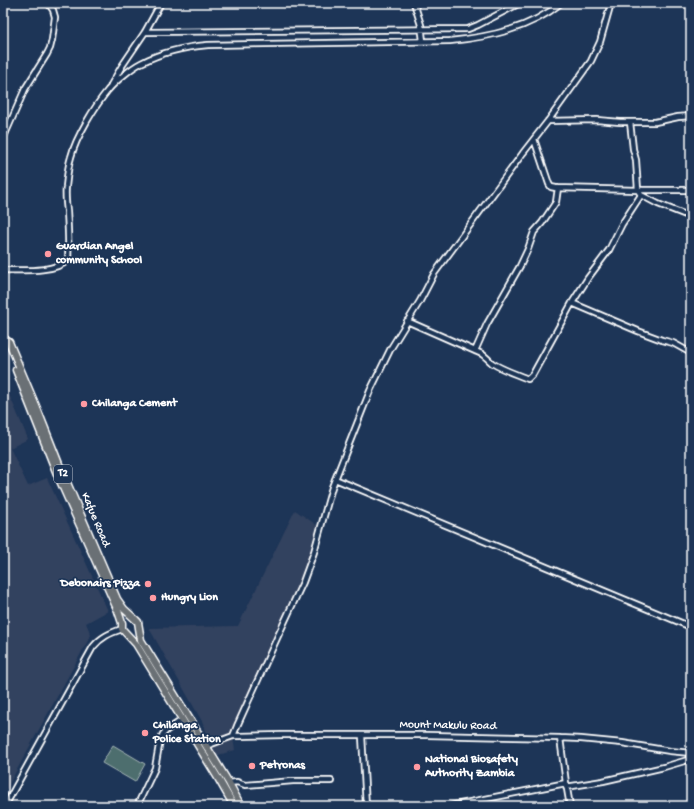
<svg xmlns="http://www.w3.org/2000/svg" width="694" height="809" viewBox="0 0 694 809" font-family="'Gochi Hand',sans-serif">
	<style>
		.built { fill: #33425f }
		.green { fill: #4e6e6e; stroke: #a6b6b6 }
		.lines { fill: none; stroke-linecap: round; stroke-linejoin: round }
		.minor-casing { stroke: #fff; stroke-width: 8 }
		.highway-casing { stroke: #fff; stroke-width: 9 }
		.minor { stroke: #1d3557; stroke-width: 4.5 }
		.highway { stroke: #6a7074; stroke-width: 6 }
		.poi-dot { fill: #ff9aa2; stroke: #1d3557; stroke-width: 1.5 }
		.labels { text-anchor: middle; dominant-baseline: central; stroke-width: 3.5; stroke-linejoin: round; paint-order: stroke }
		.shield { fill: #1d3557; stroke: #bbc2cd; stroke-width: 1 }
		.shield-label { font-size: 11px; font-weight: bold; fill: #fff }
		.poi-label { font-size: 12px; font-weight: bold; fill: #fff; stroke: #1d3557; text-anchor: start }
		.street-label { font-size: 12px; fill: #fff; stroke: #1d3557 }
	</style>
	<rect width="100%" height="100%" fill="#1d3557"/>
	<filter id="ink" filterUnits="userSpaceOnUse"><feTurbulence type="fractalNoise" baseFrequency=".025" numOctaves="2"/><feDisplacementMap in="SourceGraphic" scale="8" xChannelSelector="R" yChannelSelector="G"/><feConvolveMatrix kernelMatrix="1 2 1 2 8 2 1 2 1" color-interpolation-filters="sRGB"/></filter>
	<g filter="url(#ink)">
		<path class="built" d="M 3,380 L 28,439 L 10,448 L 28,486 L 47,478 L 108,611 L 86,623 L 91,635 L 3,795 Z
			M 295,510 L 318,526 L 301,582 L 266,656 L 232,732 L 235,750 L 215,756 L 203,723 L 149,628 L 238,626 Z"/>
		<path class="green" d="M 113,745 L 145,764 L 135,782 L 102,763 Z"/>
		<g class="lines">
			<g class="minor-casing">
				<path id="minor" d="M 414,3 L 421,25 L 423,41
					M 145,32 L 468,29 L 478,25 L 520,3
					M 111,85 L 122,66 L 145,32 L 161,3
					M 548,121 L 597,120 L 620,122 L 655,122 L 678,117 L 691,116
					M 630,122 L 633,149 L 636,160 L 638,190 L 691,190
					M 3,139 L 25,89 L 47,54 L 50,48 L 52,40 L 55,17 L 53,10 L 48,3
					M 641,195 L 658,204 L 691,217
					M 3,270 C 21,270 54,273 68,260 C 69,244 68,227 67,211 C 66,203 65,195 66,187 C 67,177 68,166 71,157 C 76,137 95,106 108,90 C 115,82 131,68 141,63 C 162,52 184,47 208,45 L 450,41 C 489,37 530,29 561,3
					M 572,303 L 638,331 L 662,340 L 673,343 L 691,353
					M 407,321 L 482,354 C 486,357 489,360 492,363 C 503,370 516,374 528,379 L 533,374 L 572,303 L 588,278 L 609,250 L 622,224 L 641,195 L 638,190 L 556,188 L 551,187 L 549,184 L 534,139
					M 475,351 L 487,324 L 520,266 L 528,249 L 534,232 L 542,223 L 556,202 L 558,188
					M 335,479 L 691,627
					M 233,736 L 237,726 L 277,638 L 303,582 L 314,552 L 332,487 L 370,391 L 391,348 L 420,301 L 434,274 L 523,153 L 548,121 L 591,61 L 600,42 L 611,3
					M 362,736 L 366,806
					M 560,738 L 566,783 L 570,806
					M 206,746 L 233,736 L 239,736 L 282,735 L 427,735 L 560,738 L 581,739 L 622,743 L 670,751 L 691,753
					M 229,783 L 237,782 L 245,785 L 293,781 L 331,781
					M 566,787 L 603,781 L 664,767 L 691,759
					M 5,806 L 93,647 C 101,637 110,633 122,629
					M 137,806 L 155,768 L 160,740 L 163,734 L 167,730 L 182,720
					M 450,806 L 566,783"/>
			</g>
			<g class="highway-casing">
				<path id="highway" d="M 5,339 L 9,342 L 38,411 L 59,464 L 117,599 L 124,609 L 136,620 L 138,622 L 141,640 L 229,783 L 241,806
					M 16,370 L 57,474 L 118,611 L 122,623 L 122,629 L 136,644 L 218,778 L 234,806"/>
			</g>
			<use href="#minor" class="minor"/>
			<use href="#highway" class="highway"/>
		</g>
	</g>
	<g class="poi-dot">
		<circle cx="48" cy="254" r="4"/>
		<circle cx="84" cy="404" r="4"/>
		<circle cx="148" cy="584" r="4"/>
		<circle cx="153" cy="598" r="4"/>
		<circle cx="145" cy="733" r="4"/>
		<circle cx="252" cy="766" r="4"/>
		<circle cx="417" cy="767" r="4"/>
	</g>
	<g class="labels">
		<rect class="shield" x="54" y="465" width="18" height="18" rx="3"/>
		<g class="shield-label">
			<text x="63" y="474">T2</text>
		</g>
		<g class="poi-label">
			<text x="56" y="247">Guardian Angel<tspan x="56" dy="14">community School</tspan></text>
			<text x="92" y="404">Chilanga Cement</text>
			<text x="140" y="584" text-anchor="end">Debonairs Pizza</text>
			<text x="161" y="598">Hungry Lion</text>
			<text x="153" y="726">Chilanga<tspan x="153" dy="14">Police Station</tspan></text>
			<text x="425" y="760">National Biosafety<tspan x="425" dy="14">Authority Zambia</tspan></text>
			<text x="260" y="766">Petronas</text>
		</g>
		<g class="street-label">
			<text transform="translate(95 520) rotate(67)">Kafue Road</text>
			<text transform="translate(448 726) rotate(1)">Mount Makulu Road</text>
		</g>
	</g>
	<rect width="694" height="809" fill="none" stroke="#1d3557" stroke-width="16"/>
	<rect x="8" y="8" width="678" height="793" fill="none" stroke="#fff" stroke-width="1.5" filter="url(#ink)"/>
</svg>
